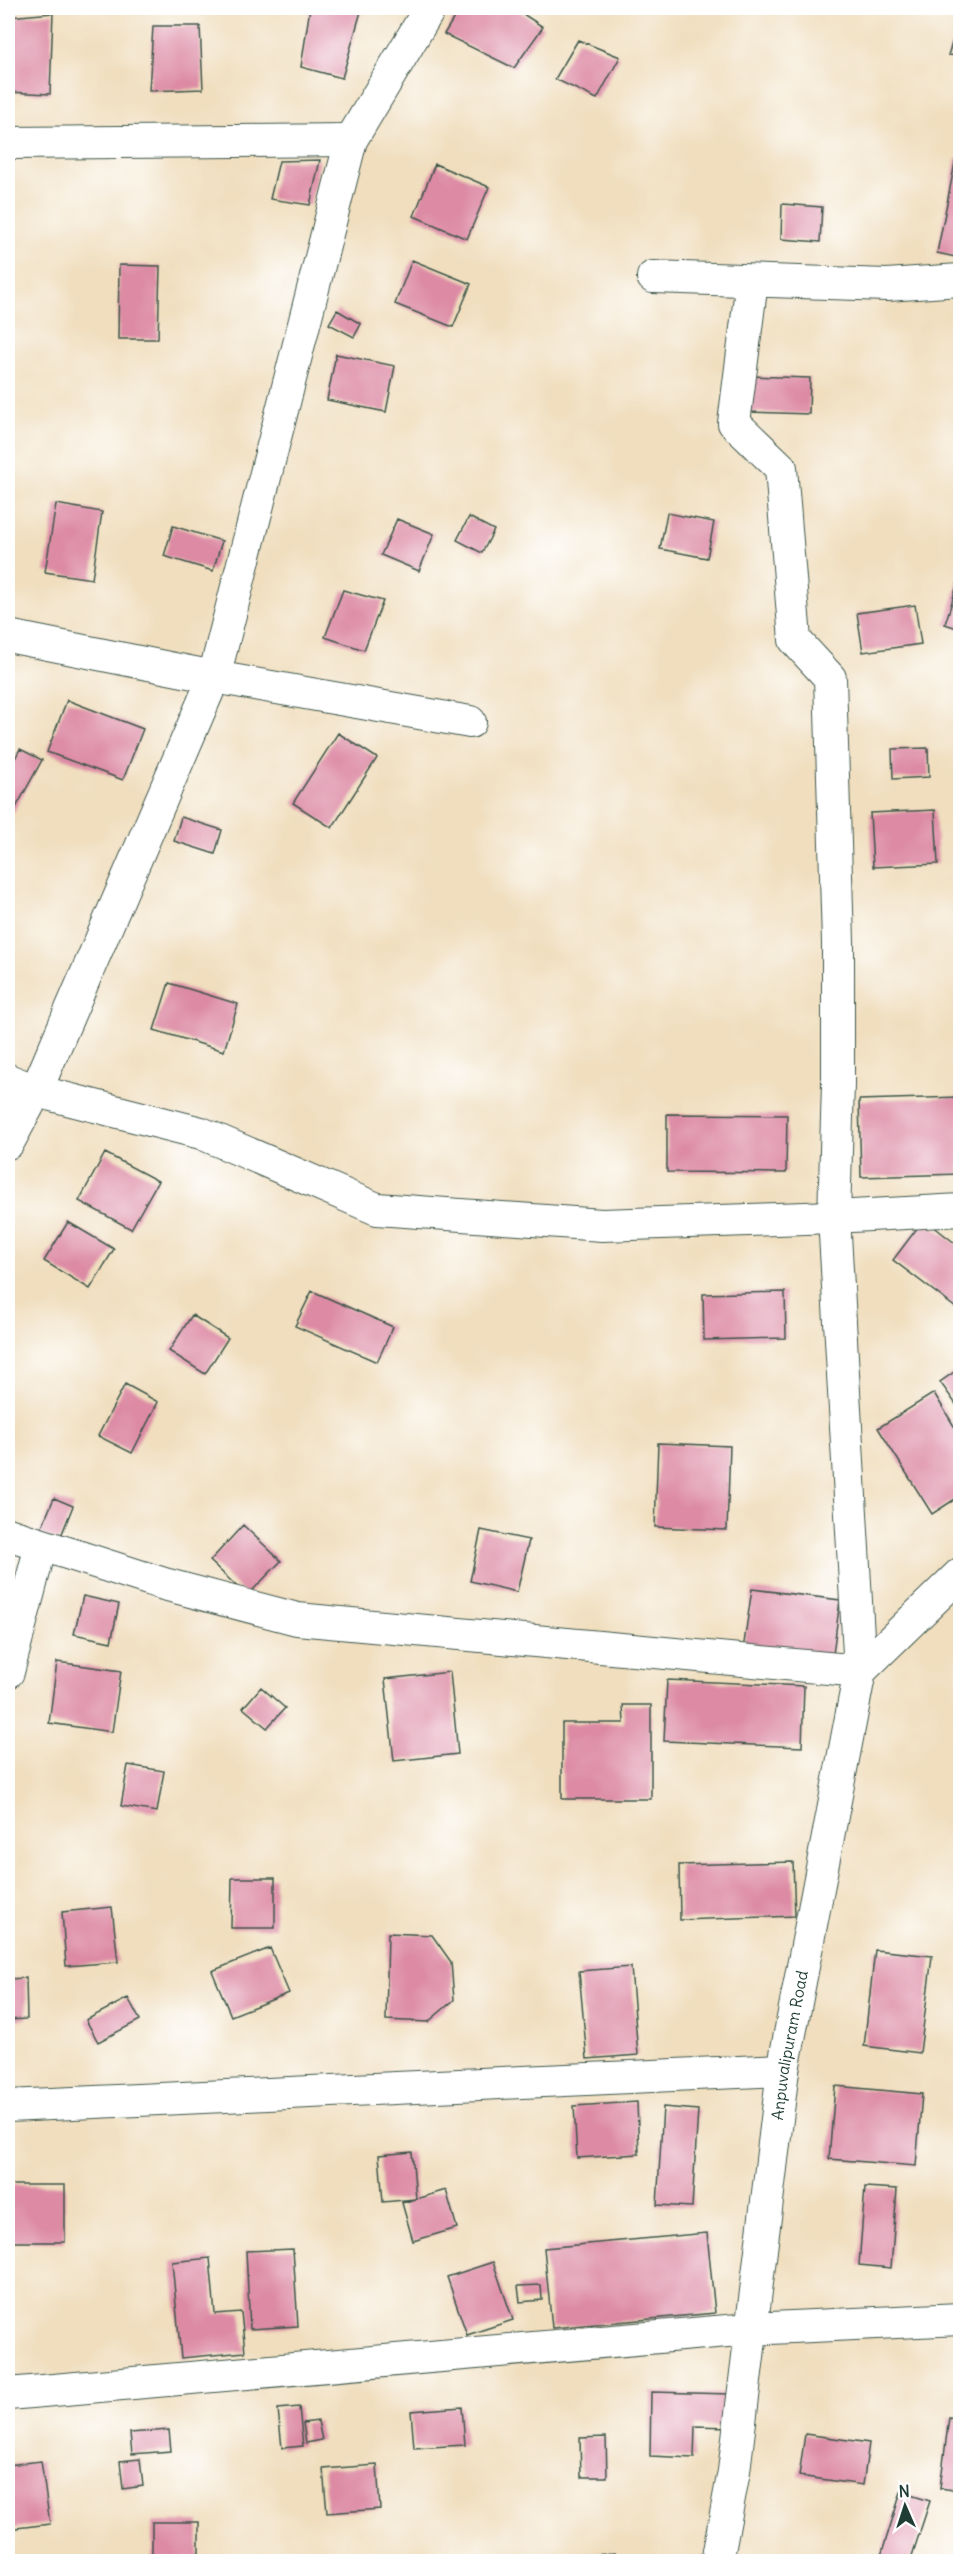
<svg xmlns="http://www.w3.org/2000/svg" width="968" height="2569" viewBox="0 0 968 2569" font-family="Delius,sans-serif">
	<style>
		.building { fill: #dd8ba5 }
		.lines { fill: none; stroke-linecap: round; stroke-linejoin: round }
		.street-casing { stroke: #3e5549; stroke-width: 34 }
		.street { stroke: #fff; stroke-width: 32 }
		.labels { text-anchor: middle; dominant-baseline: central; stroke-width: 4.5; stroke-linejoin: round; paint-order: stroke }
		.street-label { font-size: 16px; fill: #1f3d34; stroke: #fff }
	</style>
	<rect width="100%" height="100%" fill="#fff"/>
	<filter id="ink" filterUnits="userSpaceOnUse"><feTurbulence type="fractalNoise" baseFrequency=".0167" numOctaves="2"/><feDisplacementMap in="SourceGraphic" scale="12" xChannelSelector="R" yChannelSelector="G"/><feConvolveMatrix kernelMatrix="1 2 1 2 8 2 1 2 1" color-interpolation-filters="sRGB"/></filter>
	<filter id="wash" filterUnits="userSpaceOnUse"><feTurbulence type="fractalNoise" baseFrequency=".008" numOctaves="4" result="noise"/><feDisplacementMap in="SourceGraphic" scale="24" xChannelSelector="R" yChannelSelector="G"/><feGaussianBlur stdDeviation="1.35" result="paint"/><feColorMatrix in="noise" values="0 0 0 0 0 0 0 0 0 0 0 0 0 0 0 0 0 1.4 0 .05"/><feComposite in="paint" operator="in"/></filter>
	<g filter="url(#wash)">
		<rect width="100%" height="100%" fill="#f0debe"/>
		<g id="blocks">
			<path class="building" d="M 310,8 L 362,8 L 342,78 L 301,67 Z
				M 460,8 L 514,8 L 543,27 L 514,68 L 444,34 Z
				M 53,13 L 50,94 L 8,92 L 8,17 Z
				M 960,20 L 960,56 L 948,55 L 954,37 Z
				M 153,26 L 200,26 L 203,89 L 149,91 Z
				M 578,40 L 620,57 L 597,99 L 555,79 Z
				M 956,158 L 960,159 L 960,258 L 937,253 Z
				M 320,160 L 310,205 L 270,199 L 279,161 Z
				M 435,164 L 489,187 L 467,239 L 414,216 Z
				M 782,204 L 822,207 L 820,242 L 781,239 Z
				M 412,260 L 471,284 L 453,327 L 395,304 Z
				M 119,265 L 160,266 L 158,339 L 118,339 Z
				M 337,310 L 361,324 L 354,337 L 329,324 Z
				M 336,354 L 395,366 L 386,412 L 327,400 Z
				M 751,376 L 810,378 L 809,414 L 749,412 Z
				M 56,504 L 102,512 L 92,579 L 45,572 Z
				M 667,513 L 714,522 L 707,558 L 660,549 Z
				M 469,517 L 494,530 L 482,553 L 457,540 Z
				M 397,519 L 434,534 L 419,571 L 381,555 Z
				M 173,526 L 222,541 L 213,571 L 164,556 Z
				M 960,576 L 960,629 L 945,624 Z
				M 343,590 L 383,601 L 364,650 L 325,637 Z
				M 915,605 L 921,644 L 863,652 L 857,613 Z
				M 67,700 L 143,729 L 123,780 L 47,752 Z
				M 338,733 L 377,758 L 332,828 L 293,803 Z
				M 928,748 L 929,777 L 893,779 L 892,749 Z
				M 20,749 L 42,760 L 13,813 L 8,810 L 8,766 L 10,768 Z
				M 935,810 L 938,864 L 873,867 L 870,813 Z
				M 181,817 L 222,830 L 215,854 L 174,841 Z
				M 169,983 L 238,1004 L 224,1051 L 154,1030 Z
				M 960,1097 L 960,1174 L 861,1177 L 859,1100 Z
				M 667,1114 L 787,1115 L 786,1173 L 667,1172 Z
				M 105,1153 L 158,1181 L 131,1229 L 79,1201 Z
				M 924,1219 L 960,1247 L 960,1311 L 893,1260 Z
				M 68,1222 L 114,1249 L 90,1289 L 44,1261 Z
				M 312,1291 L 393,1327 L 377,1362 L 295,1326 Z
				M 785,1292 L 786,1338 L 704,1340 L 703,1294 Z
				M 192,1315 L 228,1338 L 205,1374 L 169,1351 Z
				M 960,1368 L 960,1410 L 940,1382 Z
				M 125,1384 L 158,1402 L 132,1453 L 98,1436 Z
				M 934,1393 L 960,1436 L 960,1496 L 932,1514 L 878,1428 Z
				M 658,1443 L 730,1446 L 727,1530 L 655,1527 Z
				M 54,1498 L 73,1506 L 59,1541 L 39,1534 Z
				M 243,1525 L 281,1561 L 247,1596 L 210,1561 Z
				M 481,1530 L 529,1540 L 517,1592 L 470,1581 Z
				M 752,1589 L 840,1600 L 832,1662 L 743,1650 Z
				M 83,1596 L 119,1604 L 111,1642 L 74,1634 Z
				M 57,1662 L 121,1671 L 112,1732 L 49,1723 Z
				M 450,1672 L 458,1754 L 394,1761 L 385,1679 Z
				M 667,1680 L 804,1686 L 802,1747 L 664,1741 Z
				M 261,1687 L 285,1708 L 267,1728 L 243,1708 Z
				M 623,1705 L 651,1705 L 651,1799 L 562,1799 L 562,1723 L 624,1723 Z
				M 128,1765 L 164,1771 L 157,1812 L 121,1806 Z
				M 793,1862 L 795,1916 L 680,1920 L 679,1865 Z
				M 232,1878 L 275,1878 L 275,1928 L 231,1928 Z
				M 112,1907 L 118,1962 L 66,1966 L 62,1912 Z
				M 388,1933 L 432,1935 L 451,1962 L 454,2000 L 428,2022 L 386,2020 Z
				M 270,1948 L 289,1993 L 231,2016 L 212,1971 Z
				M 875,1950 L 932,1956 L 920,2053 L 864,2046 Z
				M 631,1967 L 638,2055 L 587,2059 L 579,1971 Z
				M 26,1978 L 27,2019 L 8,2020 L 8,1979 Z
				M 128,1998 L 140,2020 L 98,2042 L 86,2020 Z
				M 835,2086 L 922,2094 L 916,2166 L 829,2159 Z
				M 637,2102 L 639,2154 L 577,2158 L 574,2106 Z
				M 663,2107 L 698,2110 L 692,2207 L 657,2205 Z
				M 412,2152 L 416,2199 L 446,2190 L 457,2228 L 413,2241 L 402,2203 L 416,2199 L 383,2202 L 379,2155 Z
				M 8,2185 L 65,2185 L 65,2242 L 8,2242 Z
				M 865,2187 L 897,2189 L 891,2268 L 859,2265 Z
				M 707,2233 L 715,2313 L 552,2328 L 544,2248 Z
				M 293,2249 L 298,2326 L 250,2329 L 246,2251 Z
				M 210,2258 L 215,2314 L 241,2312 L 245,2352 L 181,2358 L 172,2262 Z
				M 493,2262 L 513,2320 L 467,2335 L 447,2277 Z
				M 541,2285 L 542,2300 L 520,2302 L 518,2286 Z
				M 651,2392 L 731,2394 L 730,2427 L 695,2426 L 694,2458 L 650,2456 Z
				M 299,2407 L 303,2446 L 282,2448 L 278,2409 Z
				M 462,2407 L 465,2445 L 414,2448 L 411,2411 Z
				M 949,2417 L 960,2419 L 960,2491 L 940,2488 Z
				M 318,2421 L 322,2440 L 306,2443 L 303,2423 Z
				M 169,2430 L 171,2451 L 132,2454 L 130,2433 Z
				M 805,2434 L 869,2443 L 863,2485 L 799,2476 Z
				M 606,2437 L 607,2477 L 581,2477 L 580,2438 Z
				M 140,2459 L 143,2486 L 123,2489 L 120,2461 Z
				M 41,2461 L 50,2524 L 8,2529 L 8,2465 Z
				M 377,2465 L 380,2509 L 327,2513 L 323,2469 Z
				M 901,2492 L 930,2501 L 910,2562 L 879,2562 Z
				M 152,2522 L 199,2522 L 199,2562 L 152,2562 Z
				M 615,2553 L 616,2562 L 566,2562 L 565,2557 Z"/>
		</g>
	</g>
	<g filter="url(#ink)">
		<use href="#blocks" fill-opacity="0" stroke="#3e5549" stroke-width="1.5"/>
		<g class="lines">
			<g class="street-casing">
				<g id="street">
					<path d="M 8,143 L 351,140"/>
					<path d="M 653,277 L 887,285 L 960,280"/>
					<path d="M 8,636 L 214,677 L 470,722"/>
					<path d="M 8,1080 L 36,1091 L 201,1133 L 377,1209 L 602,1225 L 834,1217 L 960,1210"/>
					<path d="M 8,1143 L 36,1091 L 214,677 L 351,140 L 430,8"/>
					<path d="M 8,1534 L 164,1584 L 297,1619 L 860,1671 L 834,1217 L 838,1084 L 838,942 L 830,678 L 795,640 L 781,468 L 734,423 L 752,281"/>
					<path d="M 8,1672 L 41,1545"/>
					<path d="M 8,2106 L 783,2070"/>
					<path d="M 8,2394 L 750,2329 L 960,2319"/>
					<path id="s1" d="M 717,2562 L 734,2471 L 783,2070 L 860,1671 L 960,1574"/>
				</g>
			</g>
			<use href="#street" class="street"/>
		</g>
	</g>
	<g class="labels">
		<g class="street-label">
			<text stroke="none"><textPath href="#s1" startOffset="522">Anpuvalipuram Road</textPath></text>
		</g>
	</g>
	<rect width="968" height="2569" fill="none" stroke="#fff" stroke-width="30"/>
	<g transform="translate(905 2506) rotate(357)" stroke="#ffffff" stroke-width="4.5" paint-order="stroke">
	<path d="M0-4.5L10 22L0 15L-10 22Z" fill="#1f3d34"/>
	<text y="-9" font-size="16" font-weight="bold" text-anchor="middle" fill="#1f3d34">N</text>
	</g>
</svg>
